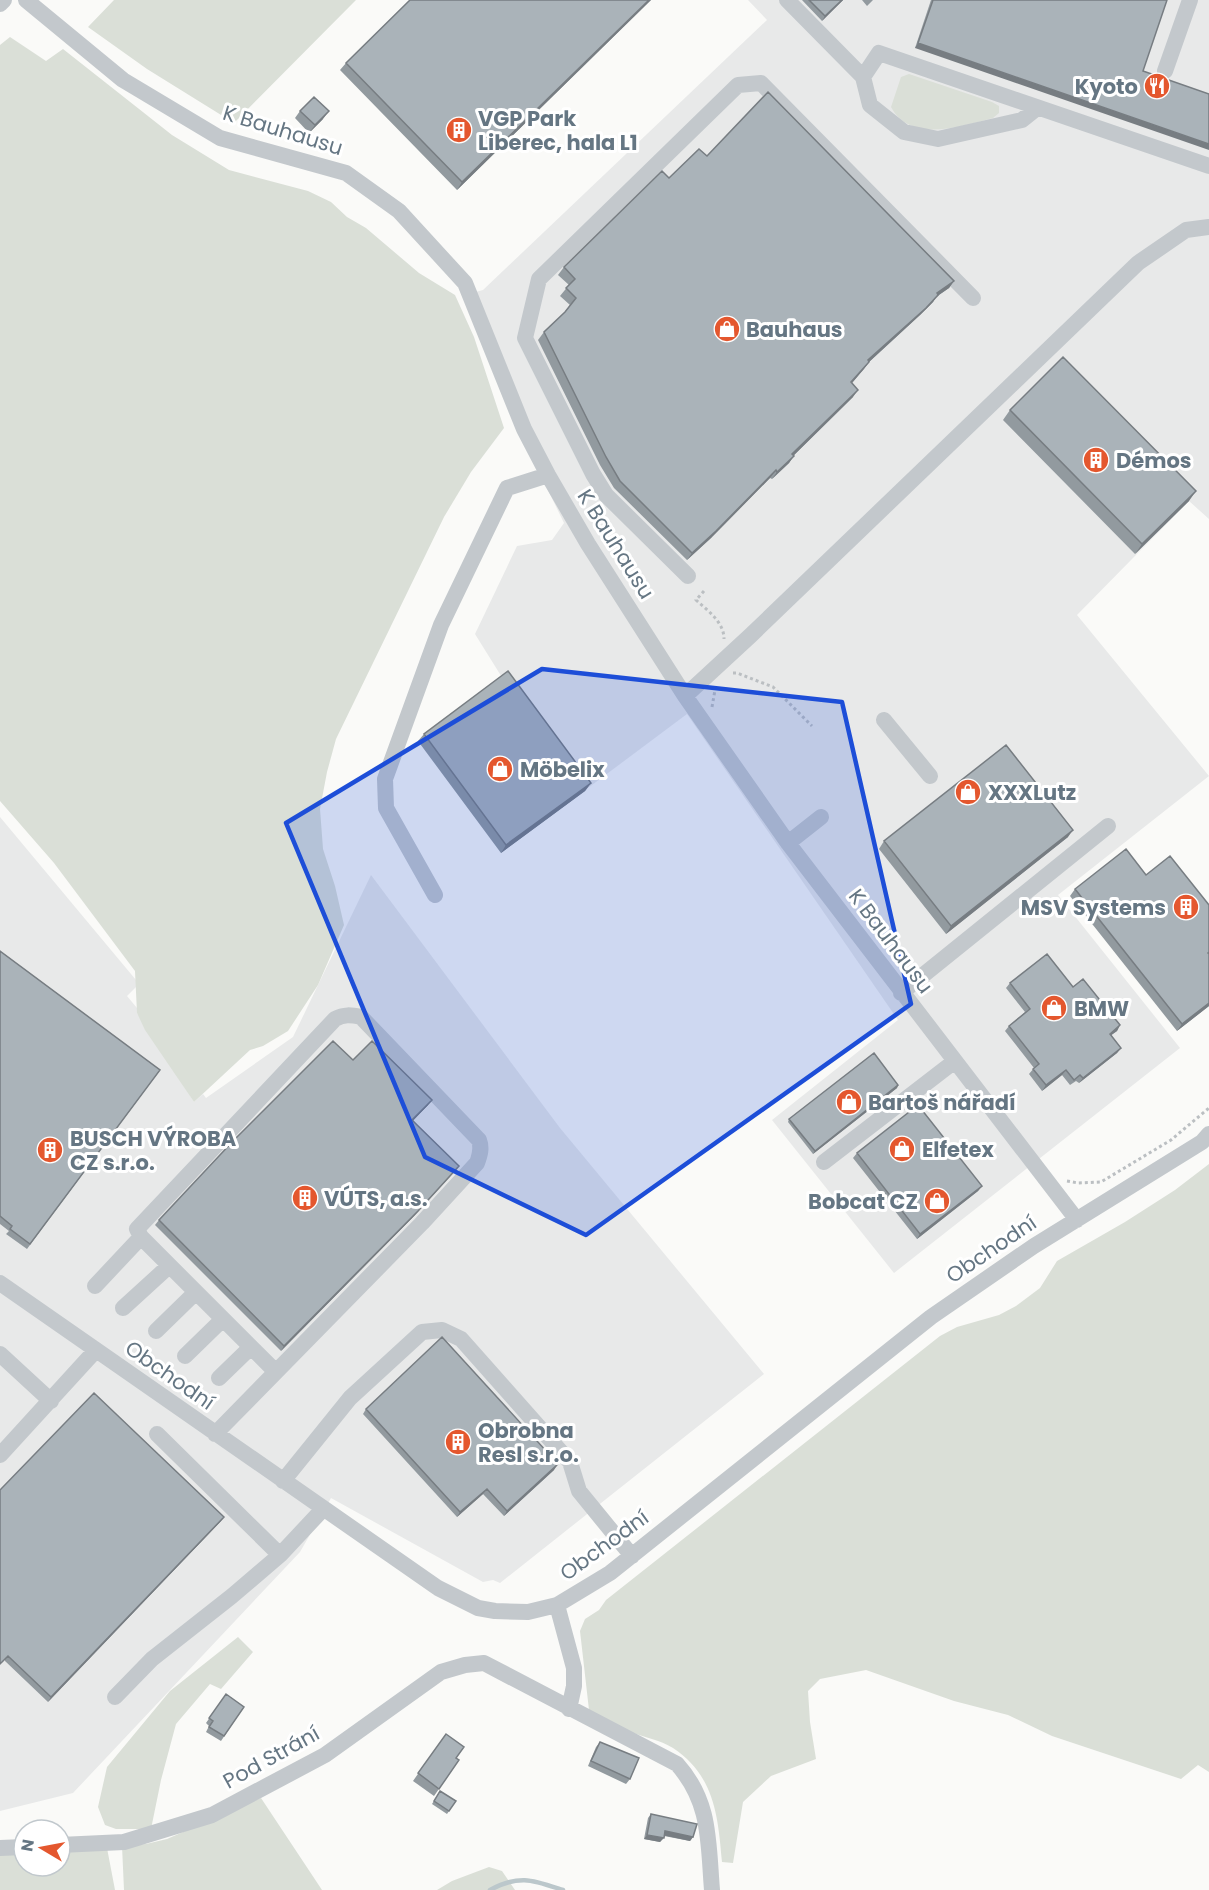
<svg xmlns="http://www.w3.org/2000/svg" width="1209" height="1890" viewBox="0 0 1209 1890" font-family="Poppins,sans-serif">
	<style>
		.built { fill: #e8e9e9 }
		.green { fill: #dadfd7 }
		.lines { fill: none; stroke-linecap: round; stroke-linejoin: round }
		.stream { stroke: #bbc7cb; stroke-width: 4.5 }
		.path { stroke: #bbbfc2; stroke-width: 3; stroke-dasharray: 3 3; stroke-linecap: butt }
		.minor { stroke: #c3c8cc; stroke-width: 16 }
		.wall { fill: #929a9f }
		.shaded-wall { fill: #777d82 }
		.building { fill: #aab3b9; stroke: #777d82; stroke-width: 1.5 }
		.marked { fill: #1d4ed8; fill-opacity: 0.2; stroke: #1d4ed8; stroke-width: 4.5; stroke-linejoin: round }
		.labels { text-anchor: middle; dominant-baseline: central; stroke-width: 6; stroke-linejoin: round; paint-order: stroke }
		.poi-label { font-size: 21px; font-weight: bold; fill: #657683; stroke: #fff; text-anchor: start }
		.street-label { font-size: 21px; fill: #657683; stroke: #fff }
	</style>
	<rect width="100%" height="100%" fill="#fafaf8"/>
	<path class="built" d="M 748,0 L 1209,0 L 1209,519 L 1189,501 L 1077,615 L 1209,776 L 1058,895 L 1180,1048 L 894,1273 L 772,1120 L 898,1020 L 687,714 L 501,853 L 418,741 L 503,679 L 475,634 L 517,546 L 552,540 L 564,523 L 524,441 L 464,295 L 483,290 L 767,20 Z
		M 0,817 L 136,980 L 136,987 L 127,996 L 137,1008 L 137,1013 L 194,1102 L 203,1094 L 206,1098 L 293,1037 L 371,875 L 560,1128 L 764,1374 L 500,1583 L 493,1580 L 483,1582 L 331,1498 L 300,1552 L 73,1793 L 0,1811 Z"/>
	<path class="green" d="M 114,0 L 356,0 L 234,123 L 147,69 L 88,27 Z
		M 10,37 L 46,61 L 63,49 L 172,135 L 229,170 L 308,191 L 331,202 L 347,217 L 366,228 L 419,273 L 455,295 L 474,337 L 504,428 L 471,472 L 444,517 L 336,739 L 327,772 L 320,809 L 323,849 L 335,886 L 344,925 L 318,985 L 288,1031 L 263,1046 L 250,1050 L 194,1102 L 145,1030 L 137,1013 L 135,971 L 54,863 L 0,801 L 0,45 Z
		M 909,74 L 992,102 L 999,106 L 999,113 L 993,118 C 962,126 911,144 891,107 L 901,77 Z
		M 1209,1164 L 1209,1772 L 1198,1765 L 1181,1779 L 1052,1736 L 1008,1715 L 954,1701 L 866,1670 L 820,1679 L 808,1691 L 810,1722 L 816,1759 L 771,1776 L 743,1802 L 733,1863 L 722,1862 C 718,1817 715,1776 673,1748 C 660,1740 644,1737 630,1732 C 616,1727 602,1718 589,1710 L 580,1631 L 585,1619 L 599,1610 L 606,1600 L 940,1336 L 957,1327 L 999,1315 L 1016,1306 L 1040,1288 L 1057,1261 L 1125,1222 L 1175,1190 Z
		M 238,1637 L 253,1652 L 221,1689 L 210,1684 L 176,1724 L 161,1780 L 151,1829 L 116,1829 L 105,1825 L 98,1807 L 107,1767 L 170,1691 Z
		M 261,1798 L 322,1890 L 124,1890 L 122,1846 L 146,1844 L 167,1839 Z
		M 24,1847 L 24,1866 L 60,1866 L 60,1848 L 107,1848 L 115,1890 L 0,1890 L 0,1849 Z
		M 489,1867 L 502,1871 L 515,1890 L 437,1890 L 452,1881 Z"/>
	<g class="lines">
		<path class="stream" d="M 490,1890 C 520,1874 533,1880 563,1890"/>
		<path class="path" d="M 704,591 L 696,600 C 708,611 724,622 724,639
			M 733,673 L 737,673 L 773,687 L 812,726
			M 712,707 L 715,690
			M 1067,1181 L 1078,1183 L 1101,1182 L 1171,1140 L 1209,1108"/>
		<path class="minor" d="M 26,0 L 123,80 L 220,138 L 346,173 L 399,211 L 465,283 L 524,429 L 548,475 L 588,544 L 685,696 L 788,843 L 1077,1220
			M 787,0 L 863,77
			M 0,4 L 4,0
			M 1165,71 L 1190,0
			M 1037,108 L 1022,120 L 938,139 L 904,132 L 870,105 L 863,77 L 879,53 L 1209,166
			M 688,576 L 606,495 L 593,474 L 525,338 L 539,279 L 738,85 L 761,83 L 973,298
			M 685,696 L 750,636 L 1138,263 L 1186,230 L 1209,227
			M 884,720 L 930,776
			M 788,843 L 821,817
			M 435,895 L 386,808 L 385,779 L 441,625 L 507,488 L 548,475
			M 901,993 L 1108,826
			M 824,1162 L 955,1061
			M 0,1283 L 438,1588 L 478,1608 L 495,1611 L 528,1612 L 557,1605 L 610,1573 L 931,1317 L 1034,1246 L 1202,1142 L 1209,1134
			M 95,1286 L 141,1237
			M 123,1308 L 169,1266
			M 156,1331 L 196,1292
			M 0,1354 L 51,1401
			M 185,1356 L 223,1319
			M 219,1378 L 251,1347
			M 157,1434 L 280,1555
			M 215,1434 L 422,1223 L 477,1163 C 480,1155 482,1148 479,1140 L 361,1017 C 351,1015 344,1014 335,1019 L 137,1229 L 141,1237 L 275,1371
			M 0,1455 L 96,1350
			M 283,1481 L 350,1398 L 422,1332 L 442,1330 L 461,1339 L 570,1462 L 579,1491 L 632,1556
			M 557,1605 L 574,1668 L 574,1686 L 569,1709
			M 115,1697 L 152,1659 L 232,1596 L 280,1555 L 323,1509
			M 60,1845 L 124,1842 L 212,1815 L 325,1755 L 441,1672 L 465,1665 L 484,1663 L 677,1764 C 711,1802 708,1842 712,1890
			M 0,1848 L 24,1847"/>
	</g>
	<path class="wall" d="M 410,0 L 651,0 L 457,190 L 340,70 L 346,63 Z
		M 802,0 L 843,0 L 822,21 Z
		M 862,0 L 873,0 L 867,6 Z
		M 931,0 L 1167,0 L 915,48 Z
		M 300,111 L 323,119 L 309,133 L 295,118 Z
		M 707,156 L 954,281 L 949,288 L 936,297 L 933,302 L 920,315 L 869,362 L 852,383 L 853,397 L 794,455 L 789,463 L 772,479 L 770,478 L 711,538 L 687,560 L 614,488 L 600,465 L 538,340 L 544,332 L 565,312 L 570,305 L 560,296 L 569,285 L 558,275 L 564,267 L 669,178 Z
		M 1010,410 L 1189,501 L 1135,554 L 1003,420 Z
		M 424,734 L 591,783 L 585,791 L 501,853 L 418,741 Z
		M 1068,837 L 946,934 L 879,849 L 884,841 Z
		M 1146,875 L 1209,1006 L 1177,1031 L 1070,896 L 1075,889 Z
		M 0,951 L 160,1070 L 27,1249 L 6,1234 L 9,1231 L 0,1224 Z
		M 1010,983 L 1073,987 L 1120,1025 L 1117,1031 L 1111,1035 L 1121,1048 L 1117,1053 L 1079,1083 L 1076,1081 L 1070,1085 L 1062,1075 L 1042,1091 L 1029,1074 L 1034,1068 L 1005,1031 L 1009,1026 L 1025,1012 L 1006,988 Z
		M 353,1060 L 428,1105 L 413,1120 L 455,1171 L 414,1216 L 281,1351 L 155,1225 L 159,1220 Z
		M 898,1085 L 897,1088 L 813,1154 L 788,1122 L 789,1119 Z
		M 857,1153 L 982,1186 L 978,1191 L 917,1239 L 853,1158 Z
		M 366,1409 L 554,1470 L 504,1516 L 483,1494 L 457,1517 L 363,1414 Z
		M 0,1490 L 224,1517 L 220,1522 L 48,1702 L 5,1661 Z
		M 226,1694 L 244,1707 L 221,1741 L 206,1732 L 209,1726 L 206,1723 Z
		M 446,1734 L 456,1758 L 459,1760 L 434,1796 L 413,1781 Z
		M 600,1742 L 630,1779 L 626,1784 L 588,1766 L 596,1747 Z
		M 440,1791 L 456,1801 L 447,1814 L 432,1804 Z
		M 651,1814 L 693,1837 L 690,1841 L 664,1836 L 660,1842 L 644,1839 L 648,1818 Z"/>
	<path class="shaded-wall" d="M 649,0 L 651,0 L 457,190 L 462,182 Z
		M 842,0 L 843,0 L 822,21 L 825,16 Z
		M 918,43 L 1209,144 L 1209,150 L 915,48 Z
		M 329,111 L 323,119 L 309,133 L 315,125 Z
		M 954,281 L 949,288 L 936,297 L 933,302 L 920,315 L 869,362 L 864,369 L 846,390 L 868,360 L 937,293 Z
		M 858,390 L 853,397 L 787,462 L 792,454 Z
		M 794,456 L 789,463 L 772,479 L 777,472 Z
		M 776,470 L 770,478 L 711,538 L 687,560 L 692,553 Z
		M 1196,491 L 1189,501 L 1135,554 L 1142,544 Z
		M 591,783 L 585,791 L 501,853 L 506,845 Z
		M 1073,830 L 1068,837 L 946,934 L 951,926 Z
		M 1209,1003 L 1209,1006 L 1177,1031 L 1182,1024 Z
		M 1120,1025 L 1117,1031 L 1106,1039 L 1110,1034 Z
		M 1121,1048 L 1117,1053 L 1079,1083 L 1083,1078 Z
		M 1066,1070 L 1062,1075 L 1042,1091 L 1046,1085 Z
		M 898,1085 L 897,1088 L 813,1154 L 815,1151 Z
		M 432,1100 L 428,1105 L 409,1125 L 412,1120 Z
		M 459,1166 L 414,1216 L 281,1351 L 284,1346 Z
		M 982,1186 L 978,1191 L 917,1239 L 920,1234 Z
		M 558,1464 L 554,1470 L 504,1516 L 507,1511 Z
		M 487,1489 L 483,1494 L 457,1517 L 460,1512 Z
		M 224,1517 L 220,1522 L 48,1702 L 51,1697 Z
		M 665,1831 L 693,1837 L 690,1841 L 662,1835 Z
		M 647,1835 L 664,1838 L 660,1842 L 644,1839 Z"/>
	<path class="building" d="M 410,0 L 649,0 L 462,182 L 346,63 Z
		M 809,0 L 842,0 L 825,16 Z
		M 933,0 L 1167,0 L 1143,71 L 1209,94 L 1209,144 L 918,43 Z
		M 768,92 L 954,281 L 937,293 L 938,295 L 926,308 L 868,360 L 869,362 L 851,382 L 858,390 L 792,454 L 794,456 L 777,472 L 776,470 L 716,531 L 692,553 L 620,481 L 606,457 L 544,332 L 565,312 L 576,298 L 566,288 L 575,279 L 564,267 L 662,171 L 669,178 L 699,149 L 707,156 Z
		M 314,97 L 329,111 L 315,125 L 300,111 Z
		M 1063,357 L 1196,491 L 1142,544 L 1010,410 Z
		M 508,671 L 591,783 L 506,845 L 424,734 Z
		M 1006,745 L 1073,830 L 951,926 L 884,841 Z
		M 1126,849 L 1146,875 L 1170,856 L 1209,905 L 1209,952 L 1208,953 L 1209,954 L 1209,1003 L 1182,1024 L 1075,889 Z
		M 0,951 L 160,1070 L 30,1244 L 10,1229 L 12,1226 L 0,1216 Z
		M 1047,954 L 1073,987 L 1083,979 L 1120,1025 L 1110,1034 L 1121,1048 L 1083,1078 L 1080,1075 L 1074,1080 L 1066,1070 L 1046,1085 L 1033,1069 L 1039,1064 L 1009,1026 L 1030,1009 L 1010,983 Z
		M 333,1041 L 353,1060 L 372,1041 L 432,1100 L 412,1120 L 459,1166 L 418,1211 L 284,1346 L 159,1220 L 234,1140 Z
		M 874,1053 L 898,1085 L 815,1151 L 789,1119 Z
		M 918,1105 L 982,1186 L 920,1234 L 857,1153 Z
		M 442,1337 L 558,1464 L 507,1511 L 487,1489 L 460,1512 L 366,1409 Z
		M 94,1393 L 224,1517 L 51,1697 L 8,1656 L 0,1664 L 0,1490 Z
		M 226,1694 L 244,1707 L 224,1736 L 209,1727 L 213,1721 L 209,1718 Z
		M 446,1734 L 464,1747 L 456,1758 L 459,1760 L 439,1789 L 418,1773 Z
		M 600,1742 L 639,1758 L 630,1779 L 591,1761 Z
		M 440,1791 L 456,1801 L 449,1811 L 434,1801 Z
		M 651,1814 L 697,1824 L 693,1837 L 665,1831 L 664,1838 L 647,1835 Z"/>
	<path class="marked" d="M 542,669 L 842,702 L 911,1004 L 586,1235 L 425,1157 L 286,823 Z"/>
	<defs>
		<g id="restaurant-disc" transform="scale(1.35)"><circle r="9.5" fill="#e4572e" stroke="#fff"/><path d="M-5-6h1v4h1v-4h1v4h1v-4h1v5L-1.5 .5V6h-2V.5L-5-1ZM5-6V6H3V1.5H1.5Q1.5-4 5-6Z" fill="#fff"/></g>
		<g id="building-disc" transform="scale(1.35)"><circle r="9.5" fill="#e4572e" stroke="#fff"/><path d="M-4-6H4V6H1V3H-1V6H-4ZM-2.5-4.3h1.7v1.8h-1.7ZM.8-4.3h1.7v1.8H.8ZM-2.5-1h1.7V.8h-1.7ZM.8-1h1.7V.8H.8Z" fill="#fff"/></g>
		<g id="shop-disc" transform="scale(1.35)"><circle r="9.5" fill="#e4572e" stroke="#fff"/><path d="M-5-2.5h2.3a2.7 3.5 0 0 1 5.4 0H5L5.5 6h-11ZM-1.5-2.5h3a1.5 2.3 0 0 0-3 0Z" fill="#fff"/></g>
	</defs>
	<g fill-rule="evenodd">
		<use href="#restaurant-disc" x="1157" y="86"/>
		<use href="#building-disc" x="459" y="130"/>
		<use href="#shop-disc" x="727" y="329"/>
		<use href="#building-disc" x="1096" y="460"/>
		<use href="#shop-disc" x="500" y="769"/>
		<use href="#shop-disc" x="968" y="792"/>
		<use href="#building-disc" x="1186" y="907"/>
		<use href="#shop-disc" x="1054" y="1008"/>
		<use href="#shop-disc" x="849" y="1102"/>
		<use href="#shop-disc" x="902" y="1149"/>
		<use href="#building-disc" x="50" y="1150"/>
		<use href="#building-disc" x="305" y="1198"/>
		<use href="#shop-disc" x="937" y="1201"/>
		<use href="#building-disc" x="458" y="1442"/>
	</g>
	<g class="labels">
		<g class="poi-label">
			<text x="1138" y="86" text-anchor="end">Kyoto</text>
			<text x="478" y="118">VGP Park<tspan x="478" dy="24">Liberec, hala L1</tspan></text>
			<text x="746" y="329">Bauhaus</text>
			<text x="1116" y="460">Démos</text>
			<text x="520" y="769">Möbelix</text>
			<text x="988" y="792">XXXLutz</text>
			<text x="1166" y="907" text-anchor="end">MSV Systems</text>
			<text x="1074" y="1008">BMW</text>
			<text x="868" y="1102">Bartoš nářadí</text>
			<text x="70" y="1138">BUSCH VÝROBA<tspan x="70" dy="24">CZ s.r.o.</tspan></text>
			<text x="922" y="1149">Elfetex</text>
			<text x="324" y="1198">VÚTS, a.s.</text>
			<text x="918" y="1201" text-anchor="end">Bobcat CZ</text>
			<text x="478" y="1430">Obrobna<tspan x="478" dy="24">Resl s.r.o.</tspan></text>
		</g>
		<g class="street-label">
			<text transform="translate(283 130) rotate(17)">K Bauhausu</text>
			<text transform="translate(616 544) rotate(58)">K Bauhausu</text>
			<text transform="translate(891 941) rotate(53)">K Bauhausu</text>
			<text transform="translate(991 1249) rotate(-34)">Obchodní</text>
			<text transform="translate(170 1375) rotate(35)">Obchodní</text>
			<text transform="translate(604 1545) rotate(-36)">Obchodní</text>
			<text transform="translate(271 1757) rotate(-29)">Pod Strání</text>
		</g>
	</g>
	<g transform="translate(42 1848) rotate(280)"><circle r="28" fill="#ffffff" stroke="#c1c8cd" stroke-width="1.5"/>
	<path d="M0-4.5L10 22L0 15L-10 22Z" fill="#e4572e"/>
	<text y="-9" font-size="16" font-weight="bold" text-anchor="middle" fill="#657683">N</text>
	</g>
</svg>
